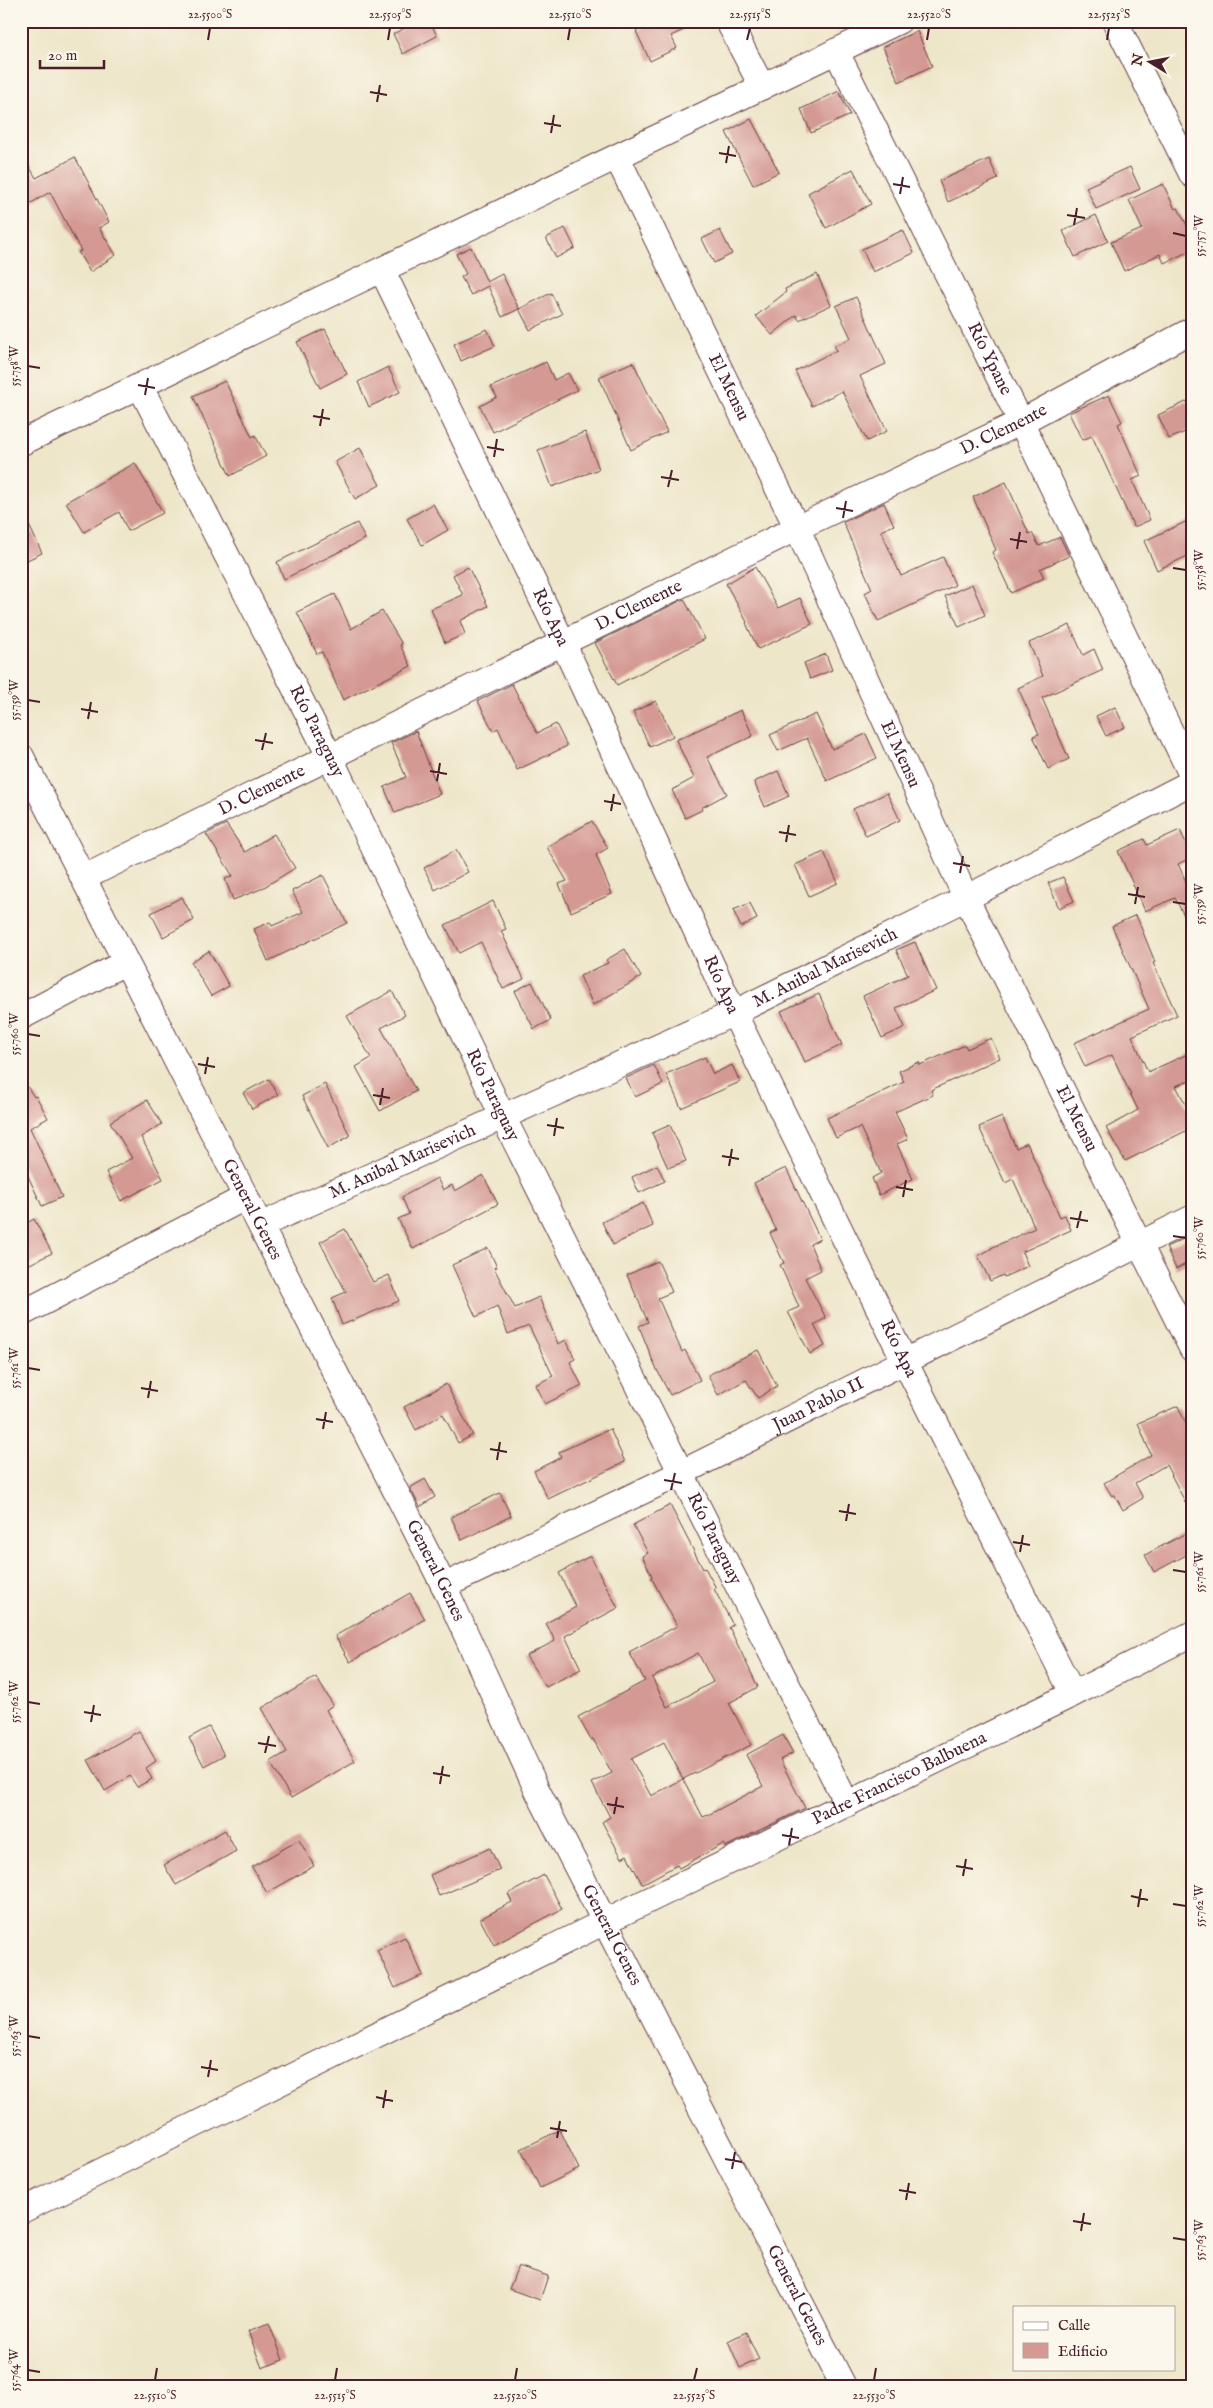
<svg xmlns="http://www.w3.org/2000/svg" width="1213" height="2408" viewBox="0 0 1213 2408" font-family="'IM FELL English',serif">
	<style>
		.building { fill: #d49993; fill-rule: evenodd }
		.lines { fill: none; stroke-linecap: round; stroke-linejoin: round }
		.street-casing { stroke: #633d43; stroke-width: 27 }
		.street { stroke: #fff; stroke-width: 25 }
		.ticks { fill: none; stroke: #4a1f2b; stroke-width: 2 }
		.labels { text-anchor: middle; dominant-baseline: central; stroke-width: 4; stroke-linejoin: round; paint-order: stroke }
		.street-label { font-size: 18px; fill: #4a1f2b; stroke: #fbf7ec }
		.neatline { fill: none; stroke: #4a1f2b; stroke-width: 2 }
		.ticks-label { font-size: 12px; text-anchor: middle; fill: #4a1f2b }
	</style>
	<rect width="100%" height="100%" fill="#fbf7ec"/>
	<filter id="ink" filterUnits="userSpaceOnUse"><feTurbulence type="fractalNoise" baseFrequency=".02" numOctaves="2"/><feDisplacementMap in="SourceGraphic" scale="10" xChannelSelector="R" yChannelSelector="G"/><feConvolveMatrix kernelMatrix="1 2 1 2 8 2 1 2 1" color-interpolation-filters="sRGB"/></filter>
	<filter id="wash" filterUnits="userSpaceOnUse"><feTurbulence type="fractalNoise" baseFrequency=".0096" numOctaves="4" result="noise"/><feDisplacementMap in="SourceGraphic" scale="20" xChannelSelector="R" yChannelSelector="G"/><feGaussianBlur stdDeviation="1.12" result="paint"/><feColorMatrix in="noise" values="0 0 0 0 0 0 0 0 0 0 0 0 0 0 0 0 0 1.4 0 .05"/><feComposite in="paint" operator="in"/></filter>
	<g filter="url(#wash)">
		<rect width="100%" height="100%" fill="#eee6c9"/>
		<g id="blocks">
			<path class="building" d="M 419,21 L 430,21 L 437,36 L 403,54 L 393,34 Z
				M 656,21 L 702,21 L 671,36 L 677,48 L 650,61 L 636,31 Z
				M 917,31 L 932,66 L 899,82 L 883,47 Z
				M 839,91 L 850,115 L 811,133 L 801,109 Z
				M 751,119 L 779,172 L 753,185 L 726,132 Z
				M 21,152 L 36,178 L 75,157 L 109,222 L 99,228 L 116,255 L 90,272 L 78,252 L 81,251 L 50,192 L 21,209 Z
				M 989,159 L 998,179 L 948,202 L 939,181 Z
				M 1130,167 L 1140,189 L 1096,209 L 1086,187 Z
				M 853,169 L 871,204 L 826,228 L 808,193 Z
				M 1163,184 L 1175,209 L 1178,208 L 1192,235 L 1192,250 L 1164,263 L 1160,254 L 1124,271 L 1111,242 L 1142,229 L 1129,200 Z
				M 1096,215 L 1108,241 L 1075,257 L 1063,231 Z
				M 565,228 L 575,248 L 556,258 L 546,238 Z
				M 720,230 L 732,254 L 714,263 L 702,239 Z
				M 903,230 L 914,253 L 873,272 L 862,249 Z
				M 471,247 L 487,282 L 502,274 L 519,309 L 502,317 L 488,286 L 471,295 L 461,277 L 466,274 L 456,254 Z
				M 817,274 L 831,305 L 799,320 L 796,315 L 772,335 L 756,316 L 786,292 L 785,289 Z
				M 551,293 L 562,314 L 530,330 L 519,309 Z
				M 856,297 L 886,364 L 860,376 L 887,431 L 867,441 L 842,391 L 812,406 L 795,371 L 837,350 L 834,346 L 851,338 L 836,306 Z
				M 325,329 L 347,374 L 320,388 L 297,342 Z
				M 487,329 L 495,346 L 461,361 L 454,344 Z
				M 546,362 L 554,380 L 568,373 L 577,390 L 493,432 L 480,406 L 497,397 L 491,387 Z
				M 633,362 L 667,432 L 631,450 L 599,377 Z
				M 388,367 L 400,392 L 369,407 L 358,382 Z
				M 225,381 L 252,437 L 255,435 L 266,456 L 230,476 L 193,396 Z
				M 1109,395 L 1122,422 L 1118,424 L 1141,476 L 1132,480 L 1150,520 L 1134,527 L 1092,436 L 1082,440 L 1069,413 Z
				M 1188,401 L 1192,410 L 1192,429 L 1169,439 L 1158,415 Z
				M 585,432 L 599,469 L 552,487 L 538,450 Z
				M 360,448 L 380,485 L 355,499 L 335,462 Z
				M 135,463 L 163,513 L 128,531 L 119,512 L 84,532 L 66,502 Z
				M 1006,482 L 1029,534 L 1032,533 L 1039,546 L 1060,537 L 1069,556 L 1040,569 L 1044,578 L 1011,593 L 992,552 L 996,550 L 973,497 Z
				M 884,503 L 894,525 L 881,531 L 901,576 L 943,557 L 955,585 L 878,621 L 865,593 L 872,589 L 843,522 Z
				M 433,504 L 448,530 L 422,545 L 407,519 Z
				M 21,508 L 42,553 L 21,563 Z
				M 1192,519 L 1192,554 L 1157,570 L 1144,541 Z
				M 357,523 L 365,539 L 284,579 L 277,562 Z
				M 468,567 L 488,606 L 460,621 L 465,634 L 445,643 L 431,609 L 463,595 L 453,575 Z
				M 755,567 L 778,608 L 800,598 L 812,624 L 758,649 L 746,623 L 747,622 L 726,584 Z
				M 972,584 L 985,615 L 959,627 L 945,596 Z
				M 335,594 L 351,629 L 382,611 L 402,644 L 400,645 L 411,666 L 343,700 L 322,652 L 317,654 L 297,612 Z
				M 684,599 L 705,639 L 617,685 L 595,643 Z
				M 1070,625 L 1083,655 L 1094,649 L 1103,670 L 1042,698 L 1069,759 L 1048,769 L 1033,736 L 1039,734 L 1018,688 L 1043,676 L 1029,643 Z
				M 826,654 L 832,670 L 810,679 L 804,663 Z
				M 512,684 L 537,733 L 556,724 L 567,746 L 517,770 L 498,728 L 493,731 L 478,701 Z
				M 656,701 L 673,736 L 650,747 L 633,712 Z
				M 1115,707 L 1125,727 L 1106,736 L 1096,716 Z
				M 741,710 L 753,736 L 707,757 L 727,794 L 701,808 L 702,810 L 685,818 L 672,790 L 694,778 L 676,740 Z
				M 816,714 L 832,749 L 866,734 L 877,758 L 827,781 L 807,738 L 778,751 L 770,735 Z
				M 416,731 L 440,794 L 395,813 L 384,787 L 406,777 L 391,743 Z
				M 778,771 L 789,796 L 765,807 L 754,782 Z
				M 887,793 L 900,820 L 866,836 L 853,809 Z
				M 592,821 L 608,848 L 596,855 L 612,894 L 571,912 L 559,884 L 567,881 L 547,847 Z
				M 226,824 L 245,852 L 274,834 L 295,868 L 261,889 L 233,900 L 225,879 L 233,876 L 206,834 Z
				M 1180,830 L 1192,857 L 1178,864 L 1192,895 L 1192,931 L 1175,898 L 1145,911 L 1118,851 L 1144,839 L 1147,845 Z
				M 456,850 L 468,872 L 435,890 L 424,868 Z
				M 824,852 L 838,883 L 809,896 L 795,865 Z
				M 323,875 L 347,923 L 268,961 L 254,929 L 270,922 L 272,926 L 303,912 L 292,891 Z
				M 1063,877 L 1074,901 L 1059,908 L 1048,883 Z
				M 182,897 L 194,920 L 163,937 L 151,913 Z
				M 493,901 L 506,929 L 501,931 L 524,979 L 503,989 L 481,942 L 459,953 L 445,925 Z
				M 750,903 L 757,919 L 741,927 L 733,910 Z
				M 1136,915 L 1155,962 L 1153,963 L 1177,1015 L 1132,1036 L 1148,1072 L 1192,1052 L 1192,1079 L 1176,1086 L 1192,1116 L 1192,1128 L 1125,1161 L 1106,1128 L 1138,1110 L 1112,1055 L 1085,1067 L 1074,1043 L 1149,1009 L 1112,926 Z
				M 915,942 L 936,990 L 896,1008 L 905,1027 L 882,1038 L 863,996 L 908,975 L 896,950 Z
				M 625,949 L 641,977 L 593,1005 L 580,976 L 608,963 L 606,960 Z
				M 209,951 L 229,986 L 211,996 L 191,962 Z
				M 532,982 L 551,1020 L 534,1029 L 515,991 Z
				M 392,991 L 405,1015 L 381,1028 L 416,1091 L 380,1111 L 356,1067 L 371,1058 L 347,1016 Z
				M 819,994 L 842,1045 L 805,1062 L 781,1011 Z
				M 991,1038 L 1000,1058 L 931,1090 L 933,1095 L 895,1112 L 908,1139 L 897,1144 L 913,1179 L 879,1195 L 872,1178 L 881,1173 L 860,1127 L 836,1138 L 827,1118 L 904,1082 L 899,1071 L 919,1062 L 920,1065 L 965,1045 L 967,1049 Z
				M 705,1057 L 713,1074 L 732,1065 L 740,1082 L 681,1108 L 666,1074 Z
				M 654,1065 L 663,1084 L 635,1097 L 626,1078 Z
				M 21,1077 L 34,1097 L 36,1096 L 48,1118 L 30,1128 L 62,1197 L 42,1206 L 21,1161 Z
				M 269,1079 L 278,1095 L 252,1109 L 243,1093 Z
				M 325,1084 L 350,1136 L 328,1148 L 302,1096 Z
				M 147,1100 L 162,1124 L 141,1137 L 163,1179 L 121,1201 L 106,1172 L 132,1158 L 110,1122 Z
				M 1002,1117 L 1016,1148 L 1027,1143 L 1060,1217 L 1065,1215 L 1071,1230 L 1022,1252 L 1028,1266 L 1004,1277 L 1003,1275 L 990,1281 L 978,1256 L 991,1249 L 991,1248 L 1035,1228 L 1013,1179 L 1005,1183 L 979,1127 Z
				M 670,1125 L 686,1161 L 668,1168 L 652,1133 Z
				M 657,1165 L 665,1181 L 639,1193 L 632,1177 Z
				M 786,1168 L 820,1239 L 810,1244 L 821,1270 L 805,1278 L 826,1318 L 814,1325 L 825,1346 L 810,1354 L 788,1312 L 799,1307 L 780,1265 L 784,1263 L 770,1233 L 776,1230 L 754,1183 Z
				M 483,1175 L 498,1204 L 413,1249 L 398,1219 L 409,1214 L 402,1197 L 437,1178 L 443,1190 L 452,1185 L 455,1191 Z
				M 643,1203 L 653,1226 L 613,1245 L 602,1222 Z
				M 34,1219 L 52,1253 L 28,1265 L 21,1252 L 21,1226 Z
				M 345,1229 L 373,1282 L 389,1275 L 399,1301 L 342,1325 L 332,1298 L 346,1292 L 320,1242 Z
				M 1192,1235 L 1192,1261 L 1176,1269 L 1166,1247 Z
				M 488,1248 L 497,1267 L 494,1268 L 515,1308 L 539,1297 L 558,1344 L 566,1340 L 575,1359 L 570,1362 L 582,1386 L 545,1404 L 535,1385 L 553,1376 L 529,1326 L 508,1334 L 497,1306 L 476,1317 L 452,1265 Z
				M 658,1261 L 672,1292 L 658,1298 L 682,1352 L 685,1350 L 700,1380 L 670,1395 L 655,1366 L 639,1326 L 648,1322 L 627,1275 Z
				M 758,1350 L 777,1386 L 758,1398 L 746,1380 L 718,1395 L 708,1375 Z
				M 446,1384 L 473,1435 L 458,1443 L 443,1414 L 416,1430 L 404,1407 Z
				M 1178,1406 L 1192,1437 L 1192,1515 L 1166,1465 L 1135,1483 L 1143,1498 L 1123,1510 L 1114,1494 L 1112,1496 L 1104,1483 L 1151,1455 L 1138,1423 Z
				M 610,1429 L 625,1462 L 548,1499 L 534,1471 L 561,1457 L 559,1452 Z
				M 425,1479 L 435,1497 L 420,1507 L 410,1488 Z
				M 500,1493 L 511,1516 L 462,1540 L 451,1517 Z
				M 670,1505 L 703,1569 L 705,1568 L 716,1588 L 714,1589 L 733,1625 L 729,1627 L 758,1687 L 729,1703 L 751,1745 L 683,1779 L 703,1817 L 708,1815 L 763,1786 L 746,1755 L 783,1735 L 793,1753 L 780,1760 L 805,1808 L 725,1847 L 723,1844 L 679,1868 L 677,1865 L 642,1884 L 627,1855 L 622,1858 L 602,1822 L 610,1817 L 592,1783 L 612,1773 L 593,1739 L 591,1740 L 578,1717 L 645,1681 L 629,1652 L 677,1626 L 651,1577 L 652,1576 L 642,1556 L 648,1553 L 633,1525 ZM 698,1653 L 713,1682 L 667,1707 L 652,1678 ZM 664,1742 L 683,1779 L 651,1796 L 631,1759 Z
				M 1192,1530 L 1192,1552 L 1154,1572 L 1145,1555 Z
				M 590,1556 L 618,1608 L 565,1636 L 581,1669 L 546,1687 L 526,1656 L 555,1641 L 546,1623 L 576,1607 L 559,1573 Z
				M 410,1593 L 425,1619 L 350,1662 L 335,1636 Z
				M 316,1677 L 333,1705 L 326,1710 L 355,1761 L 291,1798 L 270,1762 L 287,1752 L 262,1708 Z
				M 209,1727 L 224,1755 L 204,1766 L 189,1738 Z
				M 139,1731 L 156,1761 L 146,1768 L 152,1779 L 137,1787 L 130,1776 L 105,1791 L 88,1760 Z
				M 225,1830 L 236,1851 L 176,1885 L 164,1865 Z
				M 299,1840 L 314,1866 L 267,1893 L 252,1867 Z
				M 490,1848 L 500,1870 L 439,1896 L 430,1875 Z
				M 544,1875 L 562,1909 L 494,1945 L 480,1919 L 512,1902 L 508,1894 Z
				M 405,1937 L 423,1975 L 395,1988 L 377,1950 Z
				M 560,2130 L 579,2169 L 540,2188 L 521,2149 Z
				M 518,2266 L 548,2276 L 540,2300 L 509,2289 Z
				M 269,2323 L 283,2360 L 262,2368 L 248,2331 Z
				M 746,2332 L 759,2359 L 740,2368 L 728,2341 Z"/>
		</g>
	</g>
	<g filter="url(#ink)">
		<use href="#blocks" fill-opacity="0" stroke="#633d43" stroke-width="1"/>
		<g class="lines">
			<g class="street-casing">
				<g id="street">
					<path d="M 728,21 L 762,87"/>
					<path d="M 1115,21 L 1192,175"/>
					<path id="s1" d="M 836,51 L 1021,422 L 1192,776"/>
					<path id="s2" d="M 617,157 L 797,528 L 966,898 L 1192,1349"/>
					<path id="s3" d="M 382,270 L 563,643 L 734,1013 L 905,1362 L 1073,1694"/>
					<path id="s4" d="M 140,386 L 330,757 L 503,1117 L 847,1804"/>
					<path d="M 21,443 L 899,21"/>
					<path id="s5" d="M 21,756 L 444,1586 L 537,1790 L 844,2387"/>
					<path id="s6" d="M 83,878 L 797,528 L 1021,422 L 1192,330"/>
					<path d="M 21,1017 L 126,962"/>
					<path id="s7" d="M 261,1225 L 734,1013 L 966,898 L 1192,782"/>
					<path d="M 21,1314 L 246,1197"/>
					<path id="s8" d="M 444,1586 L 681,1473 L 1192,1218"/>
					<path id="s9" d="M 21,2211 L 604,1922 L 1073,1694 L 1192,1634"/>
				</g>
			</g>
			<use href="#street" class="street"/>
		</g>
	</g>
	<path class="ticks" d="M 208,40 L 210,28M 388,40 L 390,28M 568,40 L 570,28M 747,40 L 750,28M 927,40 L 929,28M 1107,40 L 1109,28M 370,92 L 387,95M 377,102 L 380,85M 544,123 L 561,126M 551,133 L 554,115M 719,153 L 736,156M 726,163 L 729,146M 893,184 L 910,187M 900,194 L 903,177M 1067,215 L 1085,218M 1074,225 L 1077,208M 1173,233 L 1186,236M 28,366 L 40,368M 138,385 L 155,388M 145,395 L 148,378M 313,416 L 330,419M 320,426 L 323,409M 487,447 L 504,450M 494,457 L 497,439M 661,477 L 679,480M 668,487 L 672,470M 836,508 L 853,511M 843,518 L 846,501M 1010,539 L 1027,542M 1017,549 L 1020,532M 1173,568 L 1186,570M 28,700 L 40,702M 81,709 L 98,712M 88,719 L 91,702M 255,740 L 273,743M 262,750 L 266,733M 430,771 L 447,774M 437,781 L 440,763M 604,801 L 621,804M 611,811 L 614,794M 779,832 L 796,835M 786,842 L 789,825M 953,863 L 970,866M 960,873 L 963,856M 1128,894 L 1145,897M 1173,902 L 1186,904M 1135,904 L 1138,887M 28,1034 L 40,1036M 198,1064 L 215,1067M 205,1074 L 208,1057M 373,1095 L 390,1098M 380,1105 L 383,1088M 547,1125 L 564,1128M 554,1136 L 557,1118M 722,1156 L 739,1159M 729,1166 L 732,1149M 896,1187 L 913,1190M 903,1197 L 906,1180M 1070,1218 L 1088,1221M 1077,1228 L 1081,1211M 1173,1236 L 1186,1238M 28,1368 L 40,1370M 141,1388 L 158,1391M 148,1398 L 151,1381M 316,1419 L 333,1422M 323,1429 L 326,1412M 490,1449 L 507,1452M 497,1460 L 500,1442M 664,1480 L 682,1483M 671,1490 L 675,1473M 839,1511 L 856,1514M 846,1521 L 849,1504M 1013,1542 L 1030,1545M 1020,1552 L 1023,1535M 1173,1570 L 1186,1572M 28,1702 L 40,1704M 84,1712 L 101,1715M 91,1722 L 94,1705M 258,1743 L 276,1746M 265,1753 L 269,1736M 433,1773 L 450,1776M 440,1784 L 443,1766M 607,1804 L 624,1807M 614,1814 L 617,1797M 782,1835 L 799,1838M 789,1845 L 792,1828M 956,1866 L 973,1869M 963,1876 L 966,1859M 1131,1896 L 1148,1900M 1173,1904 L 1186,1906M 1138,1907 L 1141,1889M 28,2036 L 40,2038M 201,2067 L 218,2070M 208,2077 L 211,2060M 376,2097 L 393,2101M 383,2108 L 386,2090M 550,2128 L 567,2131M 557,2138 L 560,2121M 725,2159 L 742,2162M 732,2169 L 735,2152M 899,2190 L 916,2193M 906,2200 L 909,2183M 1073,2221 L 1091,2224M 1081,2231 L 1084,2213M 1173,2238 L 1186,2240M 28,2370 L 40,2372M 155,2380 L 157,2368M 335,2380 L 337,2368M 515,2380 L 517,2368M 694,2380 L 697,2368M 874,2380 L 876,2368"/>
	<g class="labels">
		<g class="street-label">
			<text stroke="none"><textPath href="#s1" startOffset="344">Río Ypane</textPath></text>
			<text stroke="none"><textPath href="#s2" startOffset="256">El Mensu</textPath></text>
			<text stroke="none"><textPath href="#s6" startOffset="1024">D. Clemente</textPath></text>
			<text stroke="none"><textPath href="#s6" startOffset="619">D. Clemente</textPath></text>
			<text stroke="none"><textPath href="#s3" startOffset="386">Río Apa</textPath></text>
			<text stroke="none"><textPath href="#s4" startOffset="388">Río Paraguay</textPath></text>
			<text stroke="none"><textPath href="#s2" startOffset="661">El Mensu</textPath></text>
			<text stroke="none"><textPath href="#s6" startOffset="199">D. Clemente</textPath></text>
			<text stroke="none"><textPath href="#s7" startOffset="620">M. Anibal Marisevich</textPath></text>
			<text stroke="none"><textPath href="#s3" startOffset="791">Río Apa</textPath></text>
			<text stroke="none"><textPath href="#s4" startOffset="792">Río Paraguay</textPath></text>
			<text stroke="none"><textPath href="#s2" startOffset="1066">El Mensu</textPath></text>
			<text stroke="none"><textPath href="#s7" startOffset="155">M. Anibal Marisevich</textPath></text>
			<text stroke="none"><textPath href="#s5" startOffset="509">General Genes</textPath></text>
			<text stroke="none"><textPath href="#s3" startOffset="1196">Río Apa</textPath></text>
			<text stroke="none"><textPath href="#s8" startOffset="416">Juan Pablo II</textPath></text>
			<text stroke="none"><textPath href="#s4" startOffset="1288">Río Paraguay</textPath></text>
			<text stroke="none"><textPath href="#s5" startOffset="914">General Genes</textPath></text>
			<text stroke="none"><textPath href="#s9" startOffset="979">Padre Francisco Balbuena</textPath></text>
			<text stroke="none"><textPath href="#s5" startOffset="1319">General Genes</textPath></text>
			<text stroke="none"><textPath href="#s5" startOffset="1724">General Genes</textPath></text>
		</g>
	</g>
	<rect width="1213" height="2408" fill="none" stroke="#fbf7ec" stroke-width="55"/>
	<rect x="1013" y="2306" width="162" height="65" fill="#fbf7ec" stroke="#b4a19f"/>
	<rect x="1023" y="2322" width="25" height="8" fill="#ffffff" stroke="#b4a19f"/>
	<text x="1058" y="2330" font-size="15" fill="#4a1f2b">Calle</text>
	<rect x="1023" y="2343" width="25" height="15" fill="#d49993" stroke="#b4a19f"/>
	<text x="1058" y="2356" font-size="15" fill="#4a1f2b">Edificio</text>
	<g transform="translate(1150 62) rotate(280)" stroke="#fbf7ec" stroke-width="4" paint-order="stroke">
	<path d="M0-4L9 19L0 12L-9 19Z" fill="#4a1f2b"/>
	<text y="-8" font-size="14" font-weight="bold" text-anchor="middle" fill="#4a1f2b">N</text>
	</g>
	<path d="M40 60v8h64v-8" fill="none" stroke="#4a1f2b" stroke-width="2.5"/>
	<text x="48" y="60" font-size="15" fill="#4a1f2b" stroke="#fbf7ec" stroke-width="4" paint-order="stroke">20 m</text>
	<rect x="28" y="28" width="1158" height="2352" class="neatline"/>
	<g class="ticks-label">
		<text x="210" y="18">22.5500°S</text>
		<text x="390" y="18">22.5505°S</text>
		<text x="570" y="18">22.5510°S</text>
		<text x="750" y="18">22.5515°S</text>
		<text x="929" y="18">22.5520°S</text>
		<text x="1109" y="18">22.5525°S</text>
		<text transform="translate(1199 236) rotate(-90)" y="4">55.757°W</text>
		<text transform="translate(14 366) rotate(-90)" y="4">55.758°W</text>
		<text transform="translate(1199 570) rotate(-90)" y="4">55.758°W</text>
		<text transform="translate(14 700) rotate(-90)" y="4">55.759°W</text>
		<text transform="translate(1199 904) rotate(-90)" y="4">55.759°W</text>
		<text transform="translate(14 1034) rotate(-90)" y="4">55.760°W</text>
		<text transform="translate(1199 1238) rotate(-90)" y="4">55.760°W</text>
		<text transform="translate(14 1368) rotate(-90)" y="4">55.761°W</text>
		<text transform="translate(1199 1572) rotate(-90)" y="4">55.761°W</text>
		<text transform="translate(14 1702) rotate(-90)" y="4">55.762°W</text>
		<text transform="translate(1199 1906) rotate(-90)" y="4">55.762°W</text>
		<text transform="translate(14 2036) rotate(-90)" y="4">55.763°W</text>
		<text transform="translate(1199 2240) rotate(-90)" y="4">55.763°W</text>
		<text transform="translate(14 2370) rotate(-90)" y="4">55.764°W</text>
		<text x="155" y="2399">22.5510°S</text>
		<text x="335" y="2399">22.5515°S</text>
		<text x="515" y="2399">22.5520°S</text>
		<text x="694" y="2399">22.5525°S</text>
		<text x="874" y="2399">22.5530°S</text>
	</g>
</svg>
